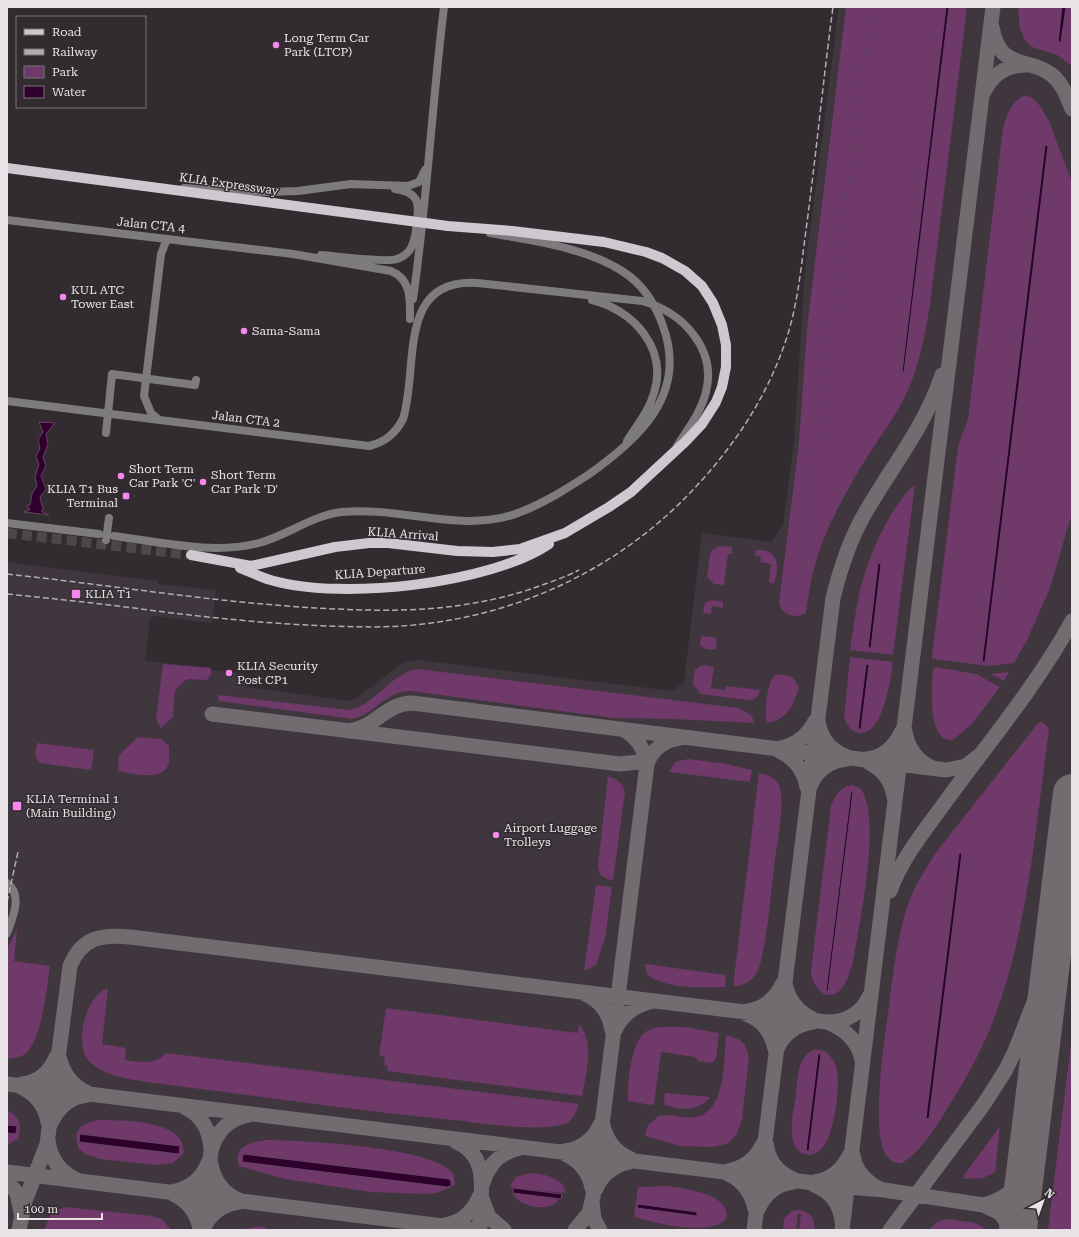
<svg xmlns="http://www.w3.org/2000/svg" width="1079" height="1237" viewBox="0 0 1079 1237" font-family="'Roboto Serif',serif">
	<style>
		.built { fill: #3f363e }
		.green { fill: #6f396a; fill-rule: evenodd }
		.water { fill: #2f002d; stroke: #664464 }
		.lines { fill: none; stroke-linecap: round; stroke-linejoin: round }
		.stream { stroke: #664464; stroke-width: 1.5 }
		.taxiway { stroke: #726c71; stroke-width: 15 }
		.runway { stroke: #726c71; stroke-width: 38 }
		.major-tunnel { stroke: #4d474c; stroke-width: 10; stroke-dasharray: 10 5; stroke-linecap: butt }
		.minor { stroke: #7e7b7e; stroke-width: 8 }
		.major { stroke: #cfc8ce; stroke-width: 10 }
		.rail { stroke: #b2adb1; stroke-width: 1.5; stroke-dasharray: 6 3; stroke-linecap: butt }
		.poi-dot { fill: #f688ed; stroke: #322c31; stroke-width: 1.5 }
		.labels { text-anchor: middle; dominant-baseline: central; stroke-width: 3; stroke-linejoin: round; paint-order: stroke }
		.poi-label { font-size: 12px; fill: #e7e3e6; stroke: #322c31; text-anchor: start }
		.street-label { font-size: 12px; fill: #e7e3e6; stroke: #322c31 }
	</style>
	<rect width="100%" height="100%" fill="#322c31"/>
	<path class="built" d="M 839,7 L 1072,7 L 1072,1230 L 7,1230 L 7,562 L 158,581 L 158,584 L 216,590 L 212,623 L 154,616 L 150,618 L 145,661 L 211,668 L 211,670 L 239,673 L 245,675 L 244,685 L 246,687 L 350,701 L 358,697 L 404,662 L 418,660 L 673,691 L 684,682 L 702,533 L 771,542 L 783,525 L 794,443 L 805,269 Z"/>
	<path class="green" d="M 846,7 L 946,7 L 902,371 L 904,372 L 949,7 L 967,7 L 930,305 C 925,334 920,363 908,390 C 896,418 876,441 861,467 C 842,499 823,533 814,569 C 810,583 808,599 806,613 C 795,619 781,616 779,602 L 799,443 L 807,328 Z
		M 1018,7 L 1072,7 L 1072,66 L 1057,55 L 1032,47 L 1025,40 L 1020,29 Z
		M 1026,95 L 1034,99 L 1040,106 L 1049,121 L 1072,182 L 1072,513 L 1050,588 L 1027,640 L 1014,663 L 989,666 L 932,659 L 932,656 L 958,446 L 968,419 L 1003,128 C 1007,115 1012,100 1026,95 Z
		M 915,484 L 893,655 L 850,650 C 853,632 855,613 859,595 C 866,562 889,507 915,484 ZM 879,563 L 881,564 L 870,648 L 868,648 Z
		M 718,546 L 732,547 L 732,554 L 728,554 L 724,585 L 714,584 L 707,577 L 710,554 L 712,550 Z
		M 756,550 C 760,550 765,550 769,552 C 780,557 778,576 773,584 L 769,582 L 771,564 L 760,562 L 761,557 L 755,556 Z
		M 712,600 L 723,602 L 723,608 L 712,606 L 711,614 L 703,613 L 705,603 Z
		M 701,636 L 717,638 L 716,649 C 709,650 704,650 700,644 Z
		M 850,657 L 893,662 C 891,679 883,736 859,733 C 851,732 847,725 844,718 ZM 866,665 L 869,665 L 861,729 L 859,729 Z
		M 163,664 L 211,668 L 211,675 L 207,680 L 187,679 L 175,690 L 173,717 L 161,728 L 156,719 Z
		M 704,665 L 714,667 L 711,688 L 725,690 L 726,686 L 760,690 L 759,695 L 753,700 L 748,700 L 700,694 L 693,683 L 695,670 L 700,666 Z
		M 936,667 L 976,674 L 1000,687 L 972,724 L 953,740 C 926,743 932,684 933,669 Z
		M 418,669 L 739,708 L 751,715 L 755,723 L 672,719 L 614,718 L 410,691 C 386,691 374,715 352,719 L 218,701 L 219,695 L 349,710 C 376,705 390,673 418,669 Z
		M 1009,672 L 1004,681 L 991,674 Z
		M 778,674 L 793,677 L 799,688 C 793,705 788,720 767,723 C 764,713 767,682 775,675 Z
		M 1042,722 L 1048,727 L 1049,730 C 1034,836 1026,963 976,1059 C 968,1075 959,1090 950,1104 C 938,1124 924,1148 905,1161 C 902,1164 898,1164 894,1162 C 880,1156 879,1131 879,1118 C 878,1081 884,1042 889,1006 C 893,973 897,939 907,907 C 914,886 926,868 938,850 L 1038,723 ZM 959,853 L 962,854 L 929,1119 L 926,1118 Z
		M 138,737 L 161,739 L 169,746 C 169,751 169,757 169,762 C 165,783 131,773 118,771 L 119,755 Z
		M 37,743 L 94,750 L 91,770 L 40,763 L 35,755 Z
		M 688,759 L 727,764 L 752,770 L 750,782 L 669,772 L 675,762 Z
		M 759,773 C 766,774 776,778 779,785 C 786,803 776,848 774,868 C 770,900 768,933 760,965 C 755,978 748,986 733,986 Z
		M 608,776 C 617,779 623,783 625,792 L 613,880 C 604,879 598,875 598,865 Z
		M 852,785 L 861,789 C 882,819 859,925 853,962 C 850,971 848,980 842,988 C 827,1006 811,986 811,970 L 831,806 C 835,796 841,786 852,785 ZM 851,791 L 853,792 L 828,991 L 826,991 Z
		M 596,885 L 612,887 L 605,938 L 596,965 L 584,971 Z
		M 17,929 L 14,961 L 50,966 C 47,986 42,1038 27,1052 C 22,1058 14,1058 7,1059 L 7,950 Z
		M 645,964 L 726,975 L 725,987 C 704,988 663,989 647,974 Z
		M 105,989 L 108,989 L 102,1044 L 126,1048 L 125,1060 C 140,1062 154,1066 166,1053 L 579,1104 C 576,1113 572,1123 561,1125 C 529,1132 476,1122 443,1119 C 344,1109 245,1094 146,1082 C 129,1079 107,1076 93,1065 C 72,1050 84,1000 105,989 Z
		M 386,1008 L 578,1033 L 579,1024 C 595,1042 586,1075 582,1096 L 387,1071 L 388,1066 L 384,1065 L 385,1057 L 379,1055 Z
		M 685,1027 L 719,1033 L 716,1059 L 711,1063 L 698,1061 L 695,1057 L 661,1052 L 654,1104 L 651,1105 L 628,1101 C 627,1085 631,1039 647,1031 C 658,1025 673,1027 685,1027 Z
		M 726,1035 L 740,1040 L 745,1045 L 749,1057 L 742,1120 L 737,1134 L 727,1144 L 711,1147 L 680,1146 L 645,1136 L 648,1125 L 659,1116 C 671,1113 683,1119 695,1117 C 726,1113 724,1059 726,1035 Z
		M 1072,1036 L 1072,1230 L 1048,1230 Z
		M 815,1049 L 825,1051 C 830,1055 834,1060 836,1066 C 841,1083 835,1129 825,1144 C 822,1149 815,1156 809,1155 C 782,1152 794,1110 796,1094 C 798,1077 797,1057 815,1049 Z
		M 665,1093 L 710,1097 C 700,1111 681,1111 665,1105 L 664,1102 Z
		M 7,1110 C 19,1117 23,1124 18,1139 L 7,1145 L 7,1133 L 16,1134 L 17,1126 L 7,1125 Z
		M 96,1120 C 117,1120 190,1119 183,1154 L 173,1163 L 156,1165 L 100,1159 L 85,1154 L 78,1148 L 76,1134 L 81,1126 ZM 80,1142 L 179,1146 L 180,1146 L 179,1154 Z
		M 1000,1126 L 995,1172 L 983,1178 L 963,1179 L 965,1174 Z
		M 266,1140 C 302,1140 427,1147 451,1171 C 455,1175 454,1180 455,1185 L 437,1193 L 427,1194 L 371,1192 L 285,1179 L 239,1166 C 232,1147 251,1142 266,1140 Z
		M 530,1173 C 543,1174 564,1177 566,1193 L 513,1188 L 510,1186 L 516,1177 Z
		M 668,1186 C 684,1188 734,1195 726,1219 C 710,1237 655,1223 634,1217 L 638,1187 Z
		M 513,1193 L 557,1199 L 557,1202 C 546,1212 518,1207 513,1193 Z
		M 65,1207 L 152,1216 L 163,1220 L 171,1230 L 55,1229 L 54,1230 L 44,1230 L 52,1212 Z
		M 798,1210 C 809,1211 816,1218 814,1230 L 799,1230 L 801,1214 L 798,1214 L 796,1230 L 783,1230 L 784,1218 L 792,1211 Z
		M 947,1219 L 976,1223 L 987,1230 L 929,1230 L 937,1222 Z
		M 263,1226 L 268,1230 L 233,1230 Z"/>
	<path class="water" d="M 946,7 L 949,7 L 904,372 L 902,372 Z
		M 1062,7 L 1066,7 L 1061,42 L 1058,42 Z
		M 1045,145 L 1048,146 L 985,662 L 982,662 Z
		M 39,422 L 55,423 L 46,434 L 48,444 L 43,457 L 46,466 L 41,476 L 46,489 L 40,497 L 42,506 L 44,507 L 42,509 L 42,512 L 49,515 L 24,512 L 30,510 L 27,505 L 30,505 L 32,494 L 37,486 L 35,477 L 39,464 L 36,457 L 40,448 L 38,440 L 43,432 Z
		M 878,563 L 881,564 L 871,648 L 868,648 Z
		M 866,664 L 869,665 L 861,729 L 858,729 Z
		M 851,791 L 853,792 L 828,991 L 826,991 Z
		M 959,853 L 962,853 L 929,1119 L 926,1118 Z
		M 818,1054 L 821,1054 L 809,1151 L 806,1151 Z
		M 7,1125 L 17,1126 L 16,1134 L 7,1133 Z
		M 80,1134 L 180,1146 L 179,1154 L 79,1142 Z
		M 243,1154 L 449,1179 L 451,1181 L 451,1186 L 447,1187 L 242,1162 Z
		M 513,1188 L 562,1194 L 561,1199 L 513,1193 Z
		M 638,1204 L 697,1212 L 697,1216 L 637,1208 Z"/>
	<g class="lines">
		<path class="stream" d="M 795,612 L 870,7"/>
		<path class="taxiway" d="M 992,27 C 1000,72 1028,56 1052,75 C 1063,84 1067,97 1072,109
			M 984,92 C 992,74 1008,65 1027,65
			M 212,714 L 620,764 L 639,762 L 652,753
			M 818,721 C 820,737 830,750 845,756
			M 622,729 C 637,737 646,750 646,767
			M 349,731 C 374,728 387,703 412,703 L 946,770 L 966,766 L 980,755
			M 905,731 C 907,747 917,762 933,768
			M 780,748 C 796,745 808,735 815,721
			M 779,751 C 795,758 804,770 807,787
			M 866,759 C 883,758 895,746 902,731
			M 868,762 C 882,769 892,781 894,797
			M 810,787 C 816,771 829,761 846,759
			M 890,891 C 902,857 926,829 946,801 C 989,742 1037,685 1072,621
			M 785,983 C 788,1000 798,1012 813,1019
			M 585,994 C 600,1000 610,1014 612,1030
			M 747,1011 C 764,1009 776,998 783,983
			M 748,1015 C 762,1020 772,1033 775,1049
			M 827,1022 C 845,1029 858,1040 862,1060
			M 615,1030 C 622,1015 633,1006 650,1002
			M 777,1049 C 783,1034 797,1024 813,1022
			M 59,1057 C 63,1073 71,1085 86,1092
			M 7,1084 L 847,1187 L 884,1190 L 983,1205 L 1000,1213 L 1012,1230
			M 22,1084 C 38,1082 50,1072 56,1057
			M 21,1087 C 36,1094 45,1106 48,1122
			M 184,1107 C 202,1115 210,1131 211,1150
			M 51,1123 C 58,1108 70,1097 87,1095
			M 603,1125 C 606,1140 616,1153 631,1159
			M 48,1140 C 50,1159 60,1172 77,1180
			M 455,1141 C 494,1158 478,1197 480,1230
			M 766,1143 C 768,1160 778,1173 793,1179
			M 565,1151 C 581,1149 594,1139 600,1125
			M 565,1154 C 580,1161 589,1172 592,1188
			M 853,1155 C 855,1171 866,1182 880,1189
			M 211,1164 C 213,1180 224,1194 239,1200
			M 728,1171 C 744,1168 756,1159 763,1144
			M 7,1172 L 475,1230
			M 728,1174 C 743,1180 752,1194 755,1209
			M 7,1181 L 17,1193 L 21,1213
			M 814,1182 C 831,1180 843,1169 850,1154
			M 483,1183 C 488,1165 501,1152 520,1148
			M 814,1185 C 830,1191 840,1204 842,1221
			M 596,1189 C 601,1175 615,1164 630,1162
			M 172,1192 C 189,1189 202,1179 208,1163
			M 173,1194 C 188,1201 197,1213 200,1229
			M 482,1199 L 489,1217 L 504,1230
			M 592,1203 L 594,1219 L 600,1230
			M 983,1205 C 1002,1200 1012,1192 1025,1178
			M 758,1209 C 765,1194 777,1184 793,1182
			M 445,1225 C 461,1222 473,1212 479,1197
			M 19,1230 L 25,1201 L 47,1144 L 70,966 C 82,937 102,934 130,937 L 827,1022 C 846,1022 862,1013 870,995
			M 202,1230 L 211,1151 C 216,1132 229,1118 249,1115
			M 203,1230 C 209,1214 223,1204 239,1202
			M 575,1230 L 589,1213 L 593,1197 L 647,764 C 652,750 664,740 680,738
			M 754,1230 L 833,598 C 840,570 849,541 864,515 C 891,467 924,429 942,375
			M 842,1230 L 993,7
			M 890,1230 L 984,1104 L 1005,1071 L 1015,1051 L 1038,992 L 1053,944"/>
		<path class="runway" d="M 1018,1230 L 1072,793"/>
		<path class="major-tunnel" d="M 7,533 L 191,555"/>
		<path class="minor" d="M 184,188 L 267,192 L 298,191 L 351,184 L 408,186 L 419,182 L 425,170
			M 7,220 L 293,254 L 391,271 C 412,280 410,300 410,319
			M 321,255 C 336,256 385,263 397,259 C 403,257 408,253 411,248 C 416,239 420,208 416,200 C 412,192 403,190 395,189
			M 413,299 C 427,202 432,104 444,7
			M 592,300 C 633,310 668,348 654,393 C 649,411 637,425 627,441
			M 7,401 L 369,446 C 385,442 395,434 403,419 C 419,368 396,278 477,283 L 642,301 C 682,312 717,348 706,392 C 701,412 688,429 677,446
			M 158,419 L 151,413 L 144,396 L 161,254 L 167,239
			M 106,433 L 112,374 L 195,385 L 196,380
			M 7,523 L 99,534
			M 114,536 C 161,542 213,555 259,543 C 288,535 313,515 342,512 C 400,506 462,534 518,513 C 543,504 566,489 588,475 C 639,439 688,395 663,326 C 655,303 643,284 622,271 C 584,247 534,241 490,233
			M 106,540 L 109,518
			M 7,883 C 23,895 13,917 7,933"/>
		<path class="major" d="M 7,168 L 448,226 L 512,231 L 604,242 L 646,252 L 662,258 L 685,271 L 702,286 L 713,303 L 722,325 L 726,345 L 726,367 L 722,387 L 716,402 L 702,424 L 685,442 L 631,492 L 609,507 L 565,533 L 520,549 L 493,552 L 457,551 L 388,543 L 369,543 L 335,547 L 251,566 L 191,555
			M 240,568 C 251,572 262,578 274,581 C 343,600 490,584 549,544"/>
		<path class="rail" d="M 7,574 C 110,585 212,602 316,608 C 393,612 456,613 531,589 C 547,583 564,578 579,570
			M 7,594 C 57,599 106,604 156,611 C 214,618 271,624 329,626 C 361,627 392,628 423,624 C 522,613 617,568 687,496 C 731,451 766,400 786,340 C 798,304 801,267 806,230 C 816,156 823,81 833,7
			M 7,902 L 18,852"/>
	</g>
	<g class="poi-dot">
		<circle cx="276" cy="45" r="4"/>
		<circle cx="63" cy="297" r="4"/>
		<circle cx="244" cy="331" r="4"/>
		<circle cx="121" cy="476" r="4"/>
		<circle cx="203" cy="482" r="4"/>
		<rect x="122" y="492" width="8" height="8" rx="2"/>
		<rect x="71" y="589" width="10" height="10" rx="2"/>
		<circle cx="229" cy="673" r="4"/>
		<rect x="12" y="801" width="10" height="10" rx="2"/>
		<circle cx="496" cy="835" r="4"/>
	</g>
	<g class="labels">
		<g class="poi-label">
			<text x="284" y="38">Long Term Car<tspan x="284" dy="14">Park (LTCP)</tspan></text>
			<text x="71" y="290">KUL ATC<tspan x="71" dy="14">Tower East</tspan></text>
			<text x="252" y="331">Sama-Sama</text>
			<text x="129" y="469">Short Term<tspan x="129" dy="14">Car Park 'C'</tspan></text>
			<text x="211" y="475">Short Term<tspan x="211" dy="14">Car Park 'D'</tspan></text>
			<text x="118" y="489" text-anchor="end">KLIA T1 Bus<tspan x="118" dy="14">Terminal</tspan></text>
			<text x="85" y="594">KLIA T1</text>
			<text x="237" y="666">KLIA Security<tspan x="237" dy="14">Post CP1</tspan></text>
			<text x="26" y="799">KLIA Terminal 1<tspan x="26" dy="14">(Main Building)</tspan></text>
			<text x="504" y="828">Airport Luggage<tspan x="504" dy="14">Trolleys</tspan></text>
		</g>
		<g class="street-label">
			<text transform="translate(229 184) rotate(8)">KLIA Expressway</text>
			<text transform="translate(151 225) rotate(6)">Jalan CTA 4</text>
			<text transform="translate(246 419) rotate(7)">Jalan CTA 2</text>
			<text transform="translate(403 534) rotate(4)">KLIA Arrival</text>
			<text transform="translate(380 572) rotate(-4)">KLIA Departure</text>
		</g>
	</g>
	<rect width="1079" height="1237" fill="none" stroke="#e7e3e6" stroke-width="16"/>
	<rect x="16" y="16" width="130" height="92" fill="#322c31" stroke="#7a7579"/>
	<rect x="24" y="29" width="20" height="6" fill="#cfc8ce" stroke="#7a7579"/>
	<text x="52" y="36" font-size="12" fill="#e7e3e6">Road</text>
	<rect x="24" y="49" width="20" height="6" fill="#b2adb1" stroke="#7a7579"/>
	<text x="52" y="56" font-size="12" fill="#e7e3e6">Railway</text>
	<rect x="24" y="66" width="20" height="12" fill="#6f396a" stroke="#7a7579"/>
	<text x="52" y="76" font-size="12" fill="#e7e3e6">Park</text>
	<rect x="24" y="86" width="20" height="12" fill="#2f002d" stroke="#7a7579"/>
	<text x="52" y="96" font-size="12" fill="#e7e3e6">Water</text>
	<g transform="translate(1043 1201) rotate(41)" stroke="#322c31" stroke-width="3" paint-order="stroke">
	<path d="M0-3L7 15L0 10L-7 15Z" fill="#e7e3e6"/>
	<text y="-6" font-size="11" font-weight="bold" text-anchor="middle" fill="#e7e3e6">N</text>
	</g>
	<path d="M18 1213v6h84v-6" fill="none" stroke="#e7e3e6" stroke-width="2"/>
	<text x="24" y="1213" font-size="12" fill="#e7e3e6" stroke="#322c31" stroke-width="3" paint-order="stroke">100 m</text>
</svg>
